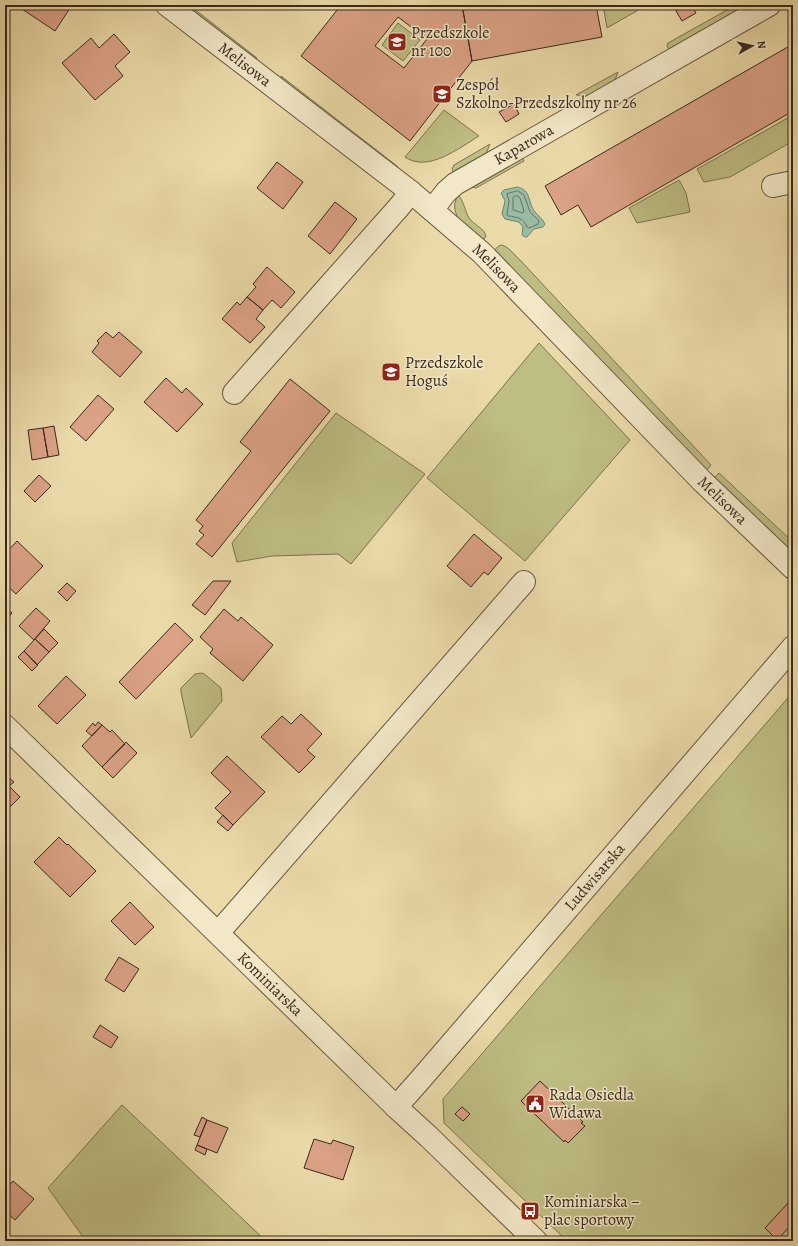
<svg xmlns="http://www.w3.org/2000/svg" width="798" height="1246" viewBox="0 0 798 1246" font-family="Alegreya,serif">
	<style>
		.green { fill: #bebd83; stroke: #7c7350 }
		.water { fill: #99bba2; stroke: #73816d }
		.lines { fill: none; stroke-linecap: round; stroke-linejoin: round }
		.shore { stroke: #697260; stroke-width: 1 }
		.building { fill: #dba285; stroke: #39291d; fill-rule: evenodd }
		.minor-casing { stroke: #665540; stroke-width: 24 }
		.minor { stroke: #f2e7c7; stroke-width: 22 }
		.labels { text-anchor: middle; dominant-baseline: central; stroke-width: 3; stroke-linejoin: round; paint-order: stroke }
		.poi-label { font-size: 16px; fill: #39291d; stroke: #f2e7c7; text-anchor: start }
		.street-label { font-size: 16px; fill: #39291d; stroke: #f2e7c7 }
	</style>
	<rect width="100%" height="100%" fill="#ebdaa9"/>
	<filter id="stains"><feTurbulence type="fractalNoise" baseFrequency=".005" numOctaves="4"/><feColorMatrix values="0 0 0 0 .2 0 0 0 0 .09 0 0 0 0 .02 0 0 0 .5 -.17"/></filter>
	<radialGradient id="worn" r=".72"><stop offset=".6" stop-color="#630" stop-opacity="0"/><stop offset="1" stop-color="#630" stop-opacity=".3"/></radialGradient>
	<path class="green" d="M 182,5 L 189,5 L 257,58 L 256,59 L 251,58 Z
		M 603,5 L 647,5 L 607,28 Z
		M 736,5 L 746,5 L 747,7 L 670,51 L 667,46 L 668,43 Z
		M 398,23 L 420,40 L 403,61 L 382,45 Z
		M 618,72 L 615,80 L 589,96 L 576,95 Z
		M 281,76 L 397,166 L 400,172 L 283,84 Z
		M 444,110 L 479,136 C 459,148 428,173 405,157 Z
		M 793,115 L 793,141 L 730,177 L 704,182 L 697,169 Z
		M 490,144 L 485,156 L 454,174 L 452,169 L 454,165 Z
		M 521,155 L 524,161 L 476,188 L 471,187 Z
		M 679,180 L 686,193 L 690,212 L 637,223 L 629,208 Z
		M 458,195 C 463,199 465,211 469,218 C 474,225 484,228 486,236 L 483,241 C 469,229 446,216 458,195 Z
		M 500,245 C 508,245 515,256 521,261 L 711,465 L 707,470 L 701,470 L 493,251 Z
		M 539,343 L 630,440 L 525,561 L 427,478 Z
		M 336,413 L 425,474 L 351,564 L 338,554 L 272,556 L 237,562 L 232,543 Z
		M 719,473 L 793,542 L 793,558 L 714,478 Z
		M 203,673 L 221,688 L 222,701 L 191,738 L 181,692 L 181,688 L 195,674 Z
		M 793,692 L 793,1241 L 567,1241 L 444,1123 L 443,1099 Z
		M 122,1105 L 266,1241 L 86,1241 L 48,1188 Z"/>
	<path class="water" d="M 517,187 C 532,190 527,202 535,212 C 538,216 543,219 545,224 L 543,227 L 534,229 L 527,237 L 525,237 L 522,235 L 523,227 L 519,222 L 505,219 L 502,214 L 505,201 L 501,193 L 504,190 Z"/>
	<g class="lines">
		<path class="shore" d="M 518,191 L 524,195 L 530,212 L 539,221 L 538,224 L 529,228 L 527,227 C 523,218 518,217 508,216 L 507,214 L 509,201 L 507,194 Z
			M 515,196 L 518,196 L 520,198 L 524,211 L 523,213 L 513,210 L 513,198 Z"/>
	</g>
	<path class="building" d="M 16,5 L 72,5 L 55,31 Z
		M 341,5 L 462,5 L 472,61 L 410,141 L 301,56 ZM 398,17 L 427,39 L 404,68 L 375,46 Z
		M 462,5 L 596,5 L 602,37 L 472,61 Z
		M 685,5 L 691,5 L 696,13 L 682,21 L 676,11 Z
		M 114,34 L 130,52 L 115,66 L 123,76 L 95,100 L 62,63 L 91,38 L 99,48 Z
		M 793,44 L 793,111 L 591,227 L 578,205 L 561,215 L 545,186 Z
		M 514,104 L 519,114 L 506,122 L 499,112 Z
		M 277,162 L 303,182 L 283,209 L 257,188 Z
		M 335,202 L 357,219 L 330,254 L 308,236 Z
		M 267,267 L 295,292 L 281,308 L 272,300 L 263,310 L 247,297 L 256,287 L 253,284 Z
		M 247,297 L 263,310 L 256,319 L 265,327 L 250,343 L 222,319 L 237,302 L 240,305 Z
		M 106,332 L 113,338 L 119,332 L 142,352 L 120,377 L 92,352 L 99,343 L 97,341 Z
		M 166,378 L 182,393 L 186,388 L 203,404 L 177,432 L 144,402 Z
		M 290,379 L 330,411 L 212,557 L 196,544 L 204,535 L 199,531 L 203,526 L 196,520 L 251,451 L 240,442 Z
		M 98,395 L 114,409 L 86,441 L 70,427 Z
		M 54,426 L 59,455 L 48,457 L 43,428 Z
		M 43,428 L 48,457 L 32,460 L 28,430 Z
		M 39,475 L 51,486 L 35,502 L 24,491 Z
		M 474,534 L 502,558 L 488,575 L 484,572 L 471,587 L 447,566 Z
		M 17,541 L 43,566 L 16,594 L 5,584 L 5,554 Z
		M 213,581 L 231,581 L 205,615 L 192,605 Z
		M 67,583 L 76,591 L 67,601 L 58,592 Z
		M 5,607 L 12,613 L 5,621 Z
		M 36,608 L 50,621 L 34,640 L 19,626 Z
		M 224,609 L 238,621 L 241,617 L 273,645 L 243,681 L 210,653 L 213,649 L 200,637 Z
		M 175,623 L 193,640 L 136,699 L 119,682 Z
		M 44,629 L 58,643 L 49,652 L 35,639 Z
		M 35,639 L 49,652 L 37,665 L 24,651 Z
		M 24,651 L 38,665 L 32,671 L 18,657 Z
		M 66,676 L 86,695 L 57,724 L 38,706 Z
		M 301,714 L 322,734 L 307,750 L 315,757 L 299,773 L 261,737 L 282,716 L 291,724 Z
		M 98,722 L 102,725 L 92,736 L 86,731 L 93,723 L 95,726 Z
		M 102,725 L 110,732 L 112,730 L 125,744 L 102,767 L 82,746 Z
		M 126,742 L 137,753 L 113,778 L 102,767 Z
		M 227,756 L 265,792 L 233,825 L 215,808 L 231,792 L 211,773 Z
		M 7,776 L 14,782 L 9,786 L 20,797 L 5,812 L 5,778 Z
		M 223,815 L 233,825 L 228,831 L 217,822 Z
		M 59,837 L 67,845 L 68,844 L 96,871 L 70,897 L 34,862 Z
		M 130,902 L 154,927 L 135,945 L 111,921 Z
		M 119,957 L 139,969 L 124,992 L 105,980 Z
		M 100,1025 L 118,1037 L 111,1048 L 93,1037 Z
		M 540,1081 L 583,1122 L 581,1123 L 585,1126 L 568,1143 L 565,1140 L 564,1142 L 521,1101 Z
		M 462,1107 L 470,1114 L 463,1121 L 455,1114 Z
		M 202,1117 L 207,1120 L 200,1137 L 194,1135 Z
		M 207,1120 L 228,1128 L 217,1153 L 197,1145 Z
		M 314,1139 L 331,1144 L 333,1140 L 354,1147 L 343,1180 L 304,1168 Z
		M 197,1145 L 207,1149 L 205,1155 L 195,1150 Z
		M 13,1181 L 34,1199 L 15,1220 L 5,1211 L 5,1190 Z
		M 788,1203 L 793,1207 L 793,1223 L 777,1240 L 765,1228 Z"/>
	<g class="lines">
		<g class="minor-casing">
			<g id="minor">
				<path id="s1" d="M 167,5 L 411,192 L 482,253 L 702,481 L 793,568"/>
				<path d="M 773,186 L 793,182"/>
				<path id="s2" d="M 432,210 L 446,192 L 455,184 L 769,5"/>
				<path d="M 234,393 L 399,207 L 411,192"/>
				<path id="s3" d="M 5,726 L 396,1107 L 429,1137 L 536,1241"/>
				<path d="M 218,933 L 524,582"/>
				<path id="s4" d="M 396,1107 L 420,1080 L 793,647"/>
			</g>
		</g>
		<use href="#minor" class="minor"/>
	</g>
	<defs>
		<g id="school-square" transform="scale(1)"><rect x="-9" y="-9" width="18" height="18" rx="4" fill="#8f2418" stroke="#f2e7c7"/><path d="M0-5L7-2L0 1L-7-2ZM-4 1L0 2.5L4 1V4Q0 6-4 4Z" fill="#fff"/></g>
		<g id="civic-square" transform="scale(1)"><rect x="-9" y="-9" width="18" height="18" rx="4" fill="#8f2418" stroke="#f2e7c7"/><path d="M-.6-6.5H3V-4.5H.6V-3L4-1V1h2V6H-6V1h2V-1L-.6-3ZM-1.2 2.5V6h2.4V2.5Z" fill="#fff"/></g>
		<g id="bus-square" transform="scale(1)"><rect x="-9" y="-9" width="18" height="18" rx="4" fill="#8f2418" stroke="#f2e7c7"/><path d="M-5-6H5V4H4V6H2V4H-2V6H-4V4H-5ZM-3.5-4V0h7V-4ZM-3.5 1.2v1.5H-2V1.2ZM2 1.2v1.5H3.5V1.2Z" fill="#fff"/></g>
	</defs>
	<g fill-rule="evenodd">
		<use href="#school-square" x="397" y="42"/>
		<use href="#school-square" x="442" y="94"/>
		<use href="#school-square" x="391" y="372"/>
		<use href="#civic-square" x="535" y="1104"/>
		<use href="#bus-square" x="530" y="1211"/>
	</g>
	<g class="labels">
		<g class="poi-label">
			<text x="411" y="33">Przedszkole<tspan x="411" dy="18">nr 100</tspan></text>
			<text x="456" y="85">Zespół<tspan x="456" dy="18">Szkolno-Przedszkolny nr 26</tspan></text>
			<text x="405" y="363">Przedszkole<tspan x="405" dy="18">Hoguś</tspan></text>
			<text x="549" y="1095">Rada Osiedla<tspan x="549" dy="18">Widawa</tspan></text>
			<text x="544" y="1202">Kominiarska –<tspan x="544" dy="18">plac sportowy</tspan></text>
		</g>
		<g class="street-label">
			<text stroke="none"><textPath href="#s1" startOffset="98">Melisowa</textPath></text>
			<text stroke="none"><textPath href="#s2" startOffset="114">Kaparowa</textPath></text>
			<text stroke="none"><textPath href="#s1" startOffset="422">Melisowa</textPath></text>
			<text stroke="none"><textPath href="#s1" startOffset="746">Melisowa</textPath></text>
			<text stroke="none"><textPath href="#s4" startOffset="304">Ludwisarska</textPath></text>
			<text stroke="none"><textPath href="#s3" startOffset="370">Kominiarska</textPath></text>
		</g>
	</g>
	<rect width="798" height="1246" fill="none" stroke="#ebdaa9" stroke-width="20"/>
	<rect x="6" y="6" width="786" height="1234" fill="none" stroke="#39291d" stroke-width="2"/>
	<rect x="10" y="10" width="778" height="1226" fill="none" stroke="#39291d"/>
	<g transform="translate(752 46) rotate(82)" stroke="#f2e7c7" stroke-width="3" paint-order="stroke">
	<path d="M0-3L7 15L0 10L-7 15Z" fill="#39291d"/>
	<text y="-6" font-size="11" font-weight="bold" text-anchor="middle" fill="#39291d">N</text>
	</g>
	<rect width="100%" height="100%" filter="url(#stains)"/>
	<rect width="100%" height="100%" fill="url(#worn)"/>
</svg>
